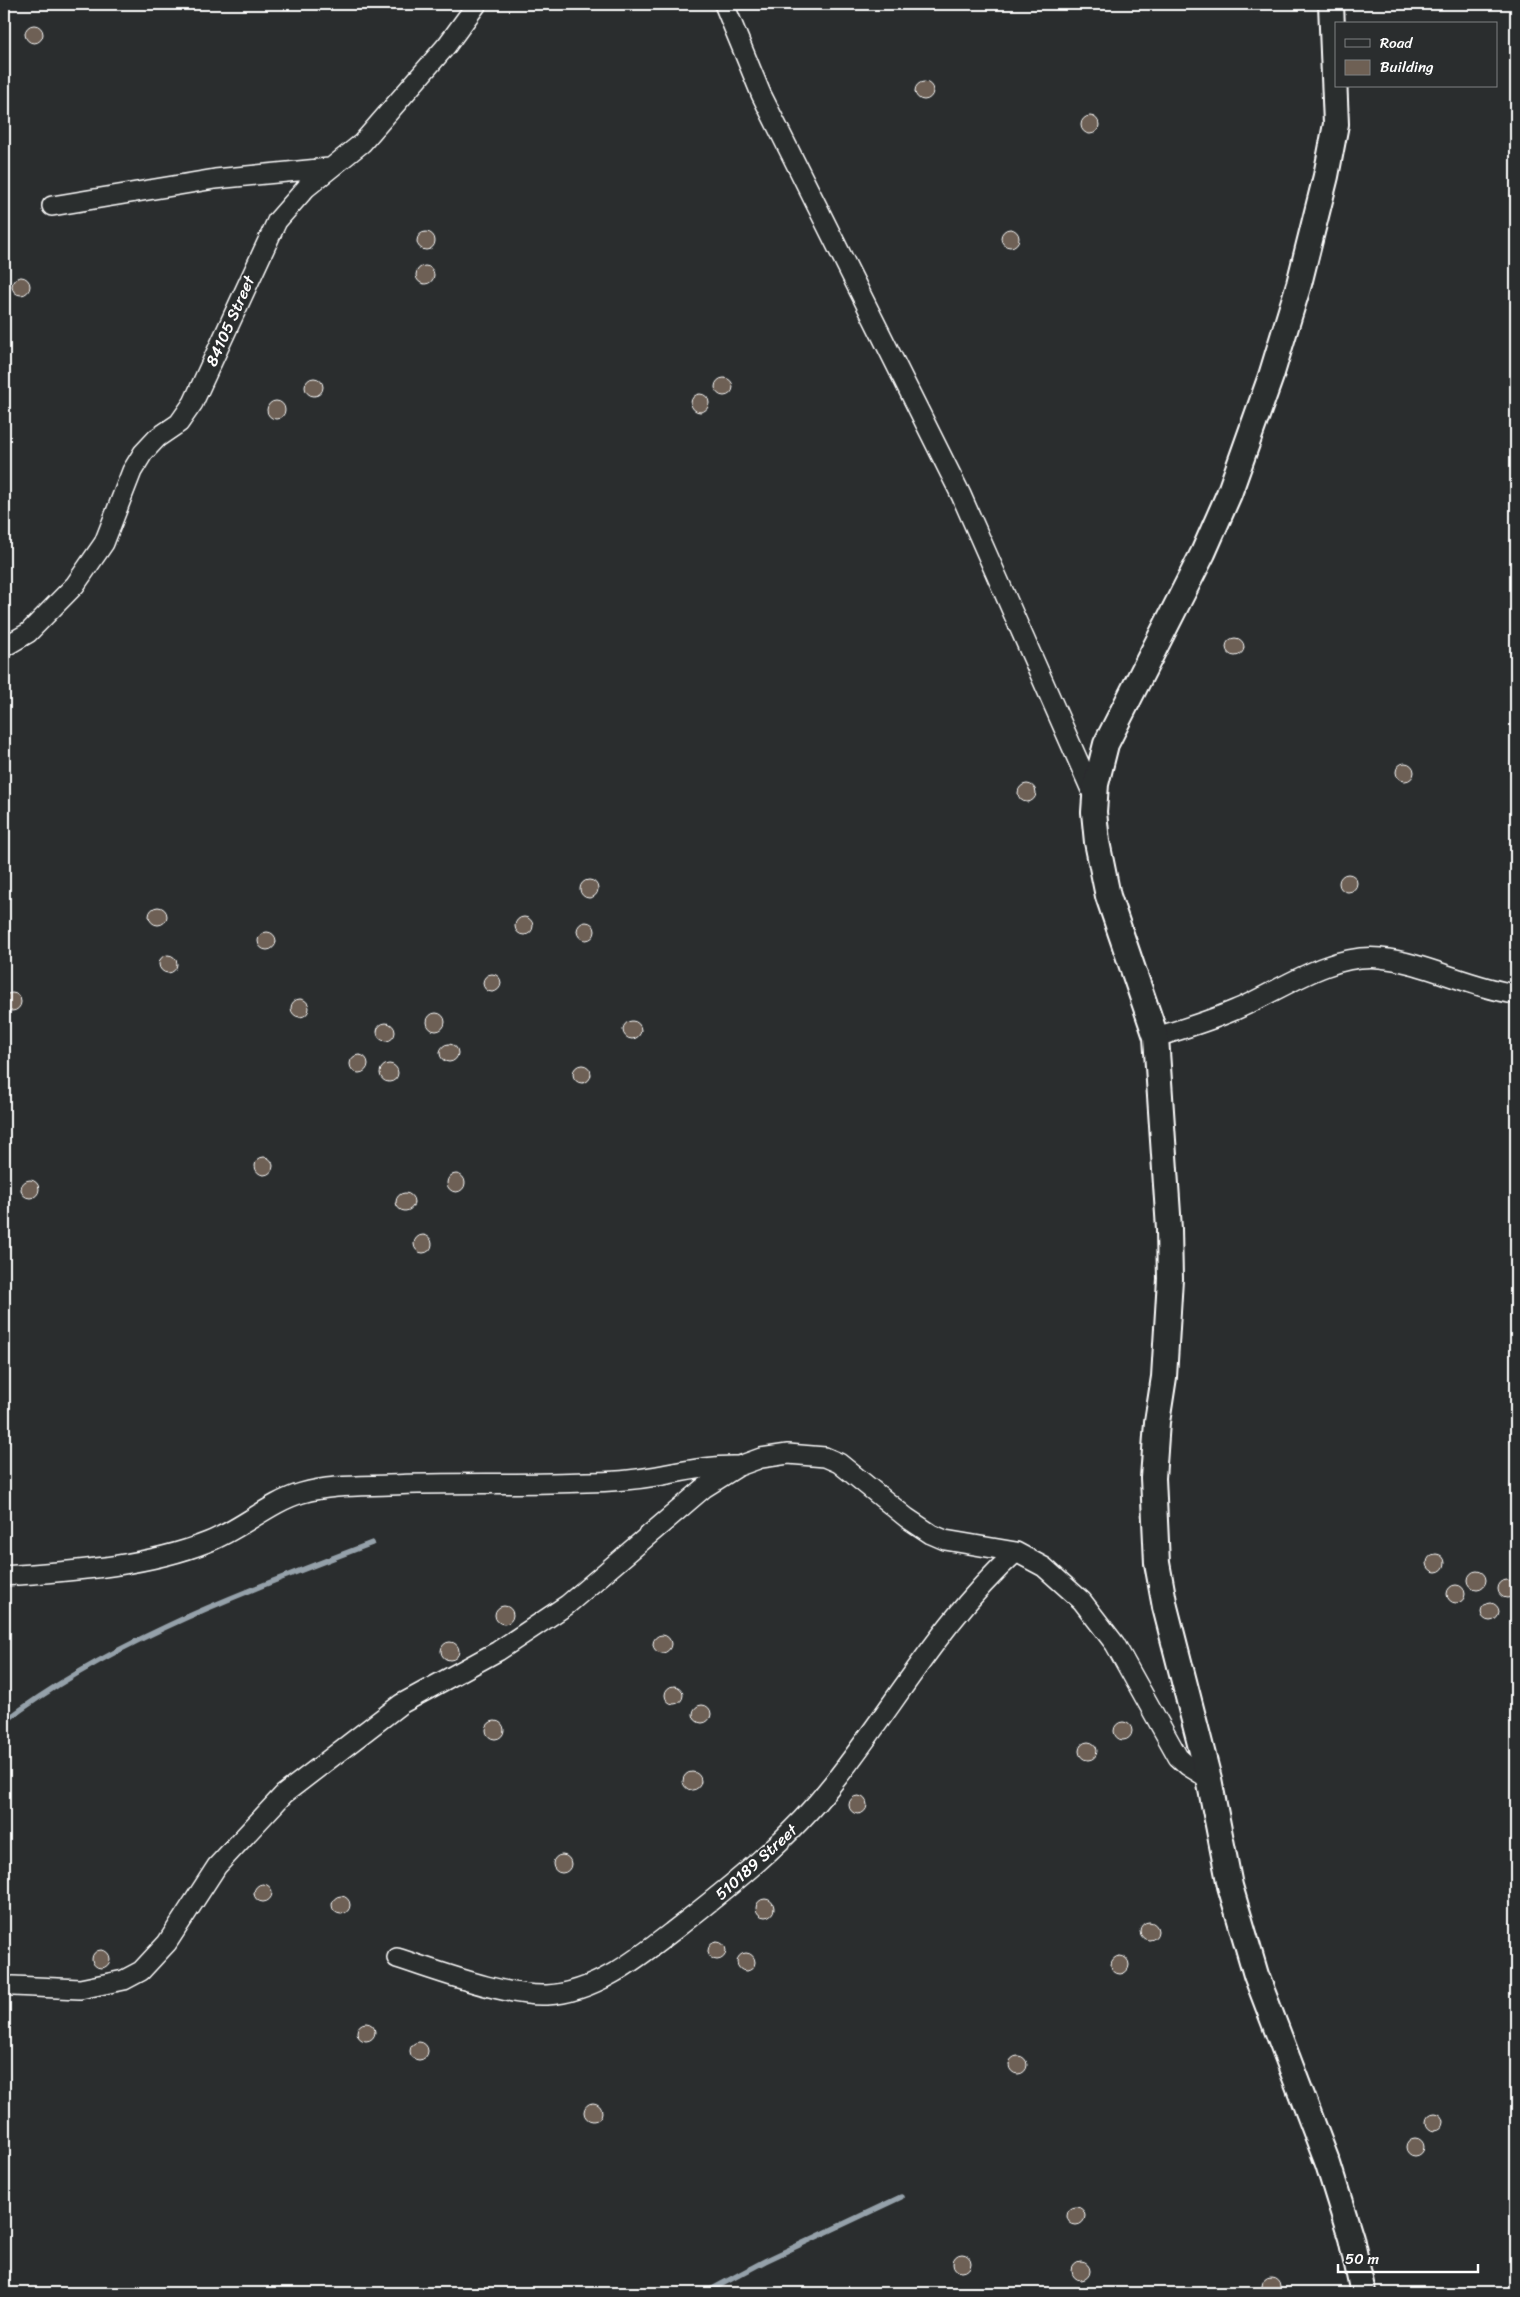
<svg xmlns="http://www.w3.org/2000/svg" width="1520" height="2297" viewBox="0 0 1520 2297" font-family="Sriracha,sans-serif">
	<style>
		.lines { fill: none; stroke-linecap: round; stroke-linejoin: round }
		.stream { stroke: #95a1aa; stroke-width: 5.5 }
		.building { fill: #6e6054; stroke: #fff }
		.minor-casing { stroke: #fff; stroke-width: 22 }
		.tertiary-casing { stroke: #fff; stroke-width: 28 }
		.minor { stroke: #2a2d2e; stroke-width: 19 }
		.tertiary { stroke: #2a2d2e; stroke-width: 24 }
		.labels { text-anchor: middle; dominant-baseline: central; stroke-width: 4; stroke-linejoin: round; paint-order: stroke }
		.street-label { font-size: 16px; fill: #fff; stroke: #2a2d2e }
	</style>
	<rect width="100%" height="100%" fill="#2a2d2e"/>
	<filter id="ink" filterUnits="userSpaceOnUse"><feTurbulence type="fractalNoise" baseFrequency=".02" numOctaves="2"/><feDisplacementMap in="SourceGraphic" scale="10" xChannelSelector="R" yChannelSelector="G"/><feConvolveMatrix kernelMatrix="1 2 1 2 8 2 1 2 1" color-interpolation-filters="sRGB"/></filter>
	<g filter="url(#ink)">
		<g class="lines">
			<path class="stream" d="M 4,1722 C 113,1639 245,1592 372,1543
				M 705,2293 L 765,2261 L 901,2197"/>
		</g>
		<path class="building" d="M25 34a9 9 0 1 1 18 0a9 9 0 1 1-18 0Z
			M915 91a9 9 0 1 1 18 0a9 9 0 1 1-18 0Z
			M1081 125a9 9 0 1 1 18 0a9 9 0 1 1-18 0Z
			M1001 238a9 9 0 1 1 18 0a9 9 0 1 1-18 0Z
			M417 241a9 9 0 1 1 18 0a9 9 0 1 1-18 0Z
			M416 275a9 9 0 1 1 18 0a9 9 0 1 1-18 0Z
			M12 286a9 9 0 1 1 18 0a9 9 0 1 1-18 0Z
			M305 387a9 9 0 1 1 18 0a9 9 0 1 1-18 0Z
			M715 387a9 9 0 1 1 18 0a9 9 0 1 1-18 0Z
			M691 403a9 9 0 1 1 18 0a9 9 0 1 1-18 0Z
			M267 410a9 9 0 1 1 18 0a9 9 0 1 1-18 0Z
			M1226 647a9 9 0 1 1 18 0a9 9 0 1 1-18 0Z
			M1396 772a9 9 0 1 1 18 0a9 9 0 1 1-18 0Z
			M1018 793a9 9 0 1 1 18 0a9 9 0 1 1-18 0Z
			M1339 883a9 9 0 1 1 18 0a9 9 0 1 1-18 0Z
			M580 889a9 9 0 1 1 18 0a9 9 0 1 1-18 0Z
			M149 916a9 9 0 1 1 18 0a9 9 0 1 1-18 0Z
			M515 926a9 9 0 1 1 18 0a9 9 0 1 1-18 0Z
			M577 931a9 9 0 1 1 18 0a9 9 0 1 1-18 0Z
			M258 941a9 9 0 1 1 18 0a9 9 0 1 1-18 0Z
			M159 964a9 9 0 1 1 18 0a9 9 0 1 1-18 0Z
			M483 983a9 9 0 1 1 18 0a9 9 0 1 1-18 0Z
			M3 1002a9 9 0 1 1 18 0a9 9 0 1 1-18 0Z
			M291 1008a9 9 0 1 1 18 0a9 9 0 1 1-18 0Z
			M427 1022a9 9 0 1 1 18 0a9 9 0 1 1-18 0Z
			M623 1030a9 9 0 1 1 18 0a9 9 0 1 1-18 0Z
			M377 1032a9 9 0 1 1 18 0a9 9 0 1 1-18 0Z
			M440 1053a9 9 0 1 1 18 0a9 9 0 1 1-18 0Z
			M350 1064a9 9 0 1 1 18 0a9 9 0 1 1-18 0Z
			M380 1073a9 9 0 1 1 18 0a9 9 0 1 1-18 0Z
			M573 1074a9 9 0 1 1 18 0a9 9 0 1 1-18 0Z
			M255 1166a9 9 0 1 1 18 0a9 9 0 1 1-18 0Z
			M447 1183a9 9 0 1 1 18 0a9 9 0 1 1-18 0Z
			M21 1189a9 9 0 1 1 18 0a9 9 0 1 1-18 0Z
			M396 1202a9 9 0 1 1 18 0a9 9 0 1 1-18 0Z
			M414 1244a9 9 0 1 1 18 0a9 9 0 1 1-18 0Z
			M1427 1563a9 9 0 1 1 18 0a9 9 0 1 1-18 0Z
			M1468 1580a9 9 0 1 1 18 0a9 9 0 1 1-18 0Z
			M1498 1589a9 9 0 1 1 18 0a9 9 0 1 1-18 0Z
			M1447 1594a9 9 0 1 1 18 0a9 9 0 1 1-18 0Z
			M1481 1612a9 9 0 1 1 18 0a9 9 0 1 1-18 0Z
			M495 1615a9 9 0 1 1 18 0a9 9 0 1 1-18 0Z
			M653 1644a9 9 0 1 1 18 0a9 9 0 1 1-18 0Z
			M441 1651a9 9 0 1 1 18 0a9 9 0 1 1-18 0Z
			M665 1695a9 9 0 1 1 18 0a9 9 0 1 1-18 0Z
			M693 1714a9 9 0 1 1 18 0a9 9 0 1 1-18 0Z
			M486 1730a9 9 0 1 1 18 0a9 9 0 1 1-18 0Z
			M1114 1731a9 9 0 1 1 18 0a9 9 0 1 1-18 0Z
			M1079 1751a9 9 0 1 1 18 0a9 9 0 1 1-18 0Z
			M683 1781a9 9 0 1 1 18 0a9 9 0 1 1-18 0Z
			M849 1805a9 9 0 1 1 18 0a9 9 0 1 1-18 0Z
			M553 1864a9 9 0 1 1 18 0a9 9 0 1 1-18 0Z
			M254 1893a9 9 0 1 1 18 0a9 9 0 1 1-18 0Z
			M332 1905a9 9 0 1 1 18 0a9 9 0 1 1-18 0Z
			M756 1908a9 9 0 1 1 18 0a9 9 0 1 1-18 0Z
			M1140 1931a9 9 0 1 1 18 0a9 9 0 1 1-18 0Z
			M708 1951a9 9 0 1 1 18 0a9 9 0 1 1-18 0Z
			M92 1959a9 9 0 1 1 18 0a9 9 0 1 1-18 0Z
			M737 1962a9 9 0 1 1 18 0a9 9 0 1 1-18 0Z
			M1111 1965a9 9 0 1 1 18 0a9 9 0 1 1-18 0Z
			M357 2032a9 9 0 1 1 18 0a9 9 0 1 1-18 0Z
			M410 2051a9 9 0 1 1 18 0a9 9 0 1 1-18 0Z
			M1009 2065a9 9 0 1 1 18 0a9 9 0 1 1-18 0Z
			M584 2112a9 9 0 1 1 18 0a9 9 0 1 1-18 0Z
			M1426 2122a9 9 0 1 1 18 0a9 9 0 1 1-18 0Z
			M1406 2147a9 9 0 1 1 18 0a9 9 0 1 1-18 0Z
			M1067 2216a9 9 0 1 1 18 0a9 9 0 1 1-18 0Z
			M953 2263a9 9 0 1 1 18 0a9 9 0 1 1-18 0Z
			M1072 2271a9 9 0 1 1 18 0a9 9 0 1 1-18 0Z
			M1262 2286a9 9 0 1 1 18 0a9 9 0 1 1-18 0Z"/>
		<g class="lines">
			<g class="minor-casing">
				<path id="minor" d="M 724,4 L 761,94 L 961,495 L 1095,799
					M 52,206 L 215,179 L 329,168
					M 4,647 L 28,633 L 75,585 L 104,543 L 132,471 L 143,453 L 157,438 L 179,423 L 193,403 L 277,221 L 306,188 L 362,143 L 447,45 L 477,4
					M 1156,1037 C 1183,1029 1209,1021 1235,1010 C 1280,991 1329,953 1380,958 C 1424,962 1471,988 1516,994
					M 4,1576 C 71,1571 145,1567 208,1542 C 240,1530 270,1502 302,1493 C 329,1485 361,1486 389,1485 C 454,1482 520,1485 586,1482 C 609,1482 634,1480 657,1476 C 685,1471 711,1465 739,1466
					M 397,1958 C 438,1971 506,1997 547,1995 C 594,1993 637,1959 673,1931 C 731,1886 789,1840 834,1782 C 895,1705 943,1618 1016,1552
					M 13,1986 L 80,1989 L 124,1980 L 141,1971 L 167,1943 L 217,1866 L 284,1794 L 401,1704 L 498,1651 L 567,1605 L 704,1488 L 739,1466 L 761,1458 L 788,1454 L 825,1457 L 839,1463 L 907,1518 L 931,1534 L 945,1540 L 1016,1552 L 1044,1567 L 1082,1601 L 1115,1644 L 1178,1757 L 1188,1766 L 1209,1779"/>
			</g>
			<g class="tertiary-casing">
				<path id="tertiary" d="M 1331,4 L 1336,124 L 1326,176 L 1299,284 L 1271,376 L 1229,494 L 1203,553 L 1106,744 L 1096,784 L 1094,812 L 1097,842 L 1108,896 L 1156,1037 L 1169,1229 L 1170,1279 L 1164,1377 L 1157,1422 L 1153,1478 L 1157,1563 L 1165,1607 L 1209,1779 L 1230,1886 L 1256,1975 L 1328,2164 L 1351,2238 L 1363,2293"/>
			</g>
			<use href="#minor" class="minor"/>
			<use href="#tertiary" class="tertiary"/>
		</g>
	</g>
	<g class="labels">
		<g class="street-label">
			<text transform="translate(230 321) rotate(-66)">84105 Street</text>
			<text transform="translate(756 1862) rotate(-42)">510189 Street</text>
		</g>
	</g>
	<rect width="1520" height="2297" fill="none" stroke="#2a2d2e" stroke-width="20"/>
	<rect x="10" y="10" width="1500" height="2277" fill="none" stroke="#fff" stroke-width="2" filter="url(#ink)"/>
	<rect x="1335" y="22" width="162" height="65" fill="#2a2d2e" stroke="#7f8182"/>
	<rect x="1345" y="39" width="25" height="8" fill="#2a2d2e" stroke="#7f8182"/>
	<text x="1380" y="48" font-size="15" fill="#ffffff">Road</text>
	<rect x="1345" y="60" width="25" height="15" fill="#6e6054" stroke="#7f8182"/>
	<text x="1380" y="72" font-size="15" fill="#ffffff">Building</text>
	<path d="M1338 2264v8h140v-8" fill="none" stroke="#ffffff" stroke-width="2.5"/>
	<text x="1345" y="2264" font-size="15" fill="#ffffff" stroke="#2a2d2e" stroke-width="4" paint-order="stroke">50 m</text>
</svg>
